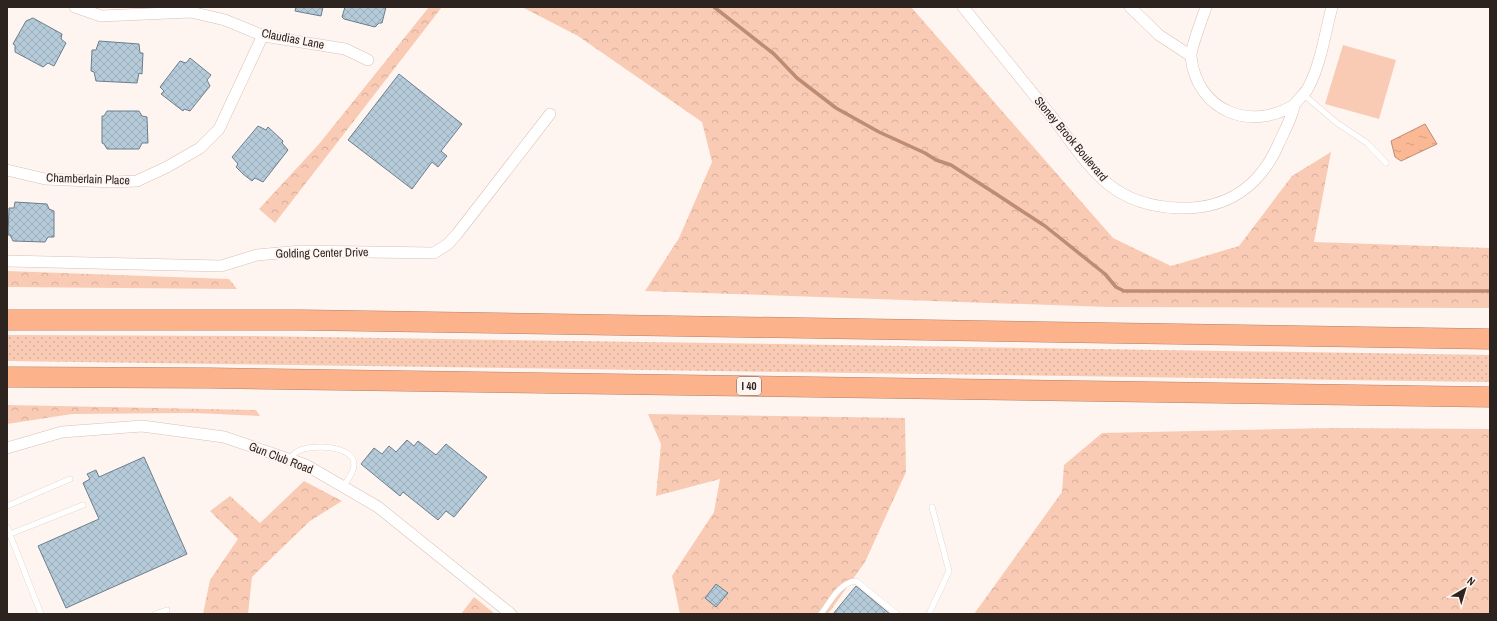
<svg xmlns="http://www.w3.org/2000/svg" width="1497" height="621" viewBox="0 0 1497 621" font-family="'Archivo Narrow',sans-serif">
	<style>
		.grass { fill: url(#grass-dots) }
		.forest { fill: url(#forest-crowns) }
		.park { fill: #f9cbb4 }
		.water { fill: url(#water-ripples); stroke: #bd8c72 }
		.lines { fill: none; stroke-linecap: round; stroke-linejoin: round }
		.stream { stroke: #bd8c72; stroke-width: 3.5 }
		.building { fill: url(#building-cross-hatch); stroke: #6b7e8c }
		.service-casing { stroke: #d8c0b5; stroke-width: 6 }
		.minor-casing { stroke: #d8c0b5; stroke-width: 12 }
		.motorway-casing { stroke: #b48066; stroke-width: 21 }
		.service { stroke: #fff; stroke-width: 5.5 }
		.minor { stroke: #fff; stroke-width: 11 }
		.motorway { stroke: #fcb28b; stroke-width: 20 }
		.labels { text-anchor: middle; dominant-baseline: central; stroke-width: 3.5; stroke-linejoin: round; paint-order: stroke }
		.shield { fill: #fff5f0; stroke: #6c635e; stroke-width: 1 }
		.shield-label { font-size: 11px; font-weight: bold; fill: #2d2420 }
		.street-label { font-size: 12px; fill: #2d2420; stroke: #fff5f0 }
	</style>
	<defs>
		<pattern id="grass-dots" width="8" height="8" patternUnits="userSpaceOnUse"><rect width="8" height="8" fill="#f9cbb4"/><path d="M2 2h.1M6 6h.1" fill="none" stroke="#d6ae9a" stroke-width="1.8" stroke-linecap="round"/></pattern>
		<pattern id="forest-crowns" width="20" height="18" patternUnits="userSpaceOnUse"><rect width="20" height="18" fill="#f9cbb4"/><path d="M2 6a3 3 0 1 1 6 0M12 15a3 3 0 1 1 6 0" fill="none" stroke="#d6ae9a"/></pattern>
		<pattern id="water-ripples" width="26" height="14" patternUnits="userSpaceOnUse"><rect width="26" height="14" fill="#fbb895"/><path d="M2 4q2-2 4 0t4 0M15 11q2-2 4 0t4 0" fill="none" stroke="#d79e80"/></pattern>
		<pattern id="building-cross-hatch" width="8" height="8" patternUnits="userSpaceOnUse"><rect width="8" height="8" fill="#b6cbda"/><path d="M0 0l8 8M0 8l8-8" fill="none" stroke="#9daebb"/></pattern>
	</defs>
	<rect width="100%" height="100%" fill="#fff5f0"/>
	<path class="grass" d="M 7,335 L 254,336 L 1490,355 L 1490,382 L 7,361 Z"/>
	<path class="forest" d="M 429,7 L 442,7 L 275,223 L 259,209 L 319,144 Z
		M 522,7 L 911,7 L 1113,238 L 1171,266 L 1239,246 L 1292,176 L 1331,152 L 1314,242 L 1490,248 L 1490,308 L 1108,307 L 645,291 L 679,238 L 712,162 L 702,122 L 578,36 Z
		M 7,271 L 229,279 L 237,289 L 7,287 Z
		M 7,405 L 256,410 L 260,416 L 193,413 L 72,414 L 7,424 Z
		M 648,414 L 905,418 L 906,472 L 865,562 L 828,614 L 680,614 L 672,576 L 714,512 L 720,479 L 656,496 L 661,444 Z
		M 1332,428 L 1490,429 L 1490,614 L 974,614 L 1062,492 L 1064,465 L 1102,433 Z
		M 304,481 L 342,501 L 310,521 L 252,577 L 248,614 L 203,614 L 210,580 L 238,539 L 210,511 L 230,496 L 260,523 Z
		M 474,597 L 495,614 L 461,614 Z"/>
	<path class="park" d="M 1343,45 L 1396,60 L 1379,119 L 1325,104 Z"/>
	<path class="water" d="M 1425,124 L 1437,144 L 1401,161 L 1395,157 L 1391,141 Z"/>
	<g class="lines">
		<path class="stream" d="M 714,7 L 774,54 L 797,78 L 836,108 L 879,132 L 925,153 L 936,160 L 951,165 L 993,192 L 1045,226 L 1105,274 L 1116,287 L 1124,291 L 1490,291"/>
	</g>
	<path class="building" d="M 296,7 L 323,7 L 321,16 L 295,11 Z
		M 345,7 L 386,7 L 382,23 L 379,23 L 375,27 L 344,19 L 342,17 Z
		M 33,18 L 62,34 L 61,39 L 66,43 L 54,66 L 48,63 L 43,67 L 15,52 L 15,45 L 13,44 L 26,21 Z
		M 99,41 L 139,44 L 140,53 L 143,53 L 142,74 L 139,73 L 137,83 L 96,81 L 94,72 L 91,71 L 92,50 L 96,50 Z
		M 190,58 L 211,75 L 207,80 L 210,86 L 190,111 L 184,109 L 183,111 L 161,94 L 164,91 L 160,87 L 180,61 L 186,63 Z
		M 399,74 L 462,124 L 441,151 L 447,156 L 438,167 L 432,162 L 412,189 L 348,140 Z
		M 107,111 L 139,111 L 142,116 L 147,117 L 148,143 L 142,143 L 139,149 L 107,149 L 104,144 L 102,143 L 102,116 L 104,116 Z
		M 258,126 L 266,130 L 268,127 L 283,141 L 282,143 L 288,150 L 263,182 L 255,178 L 252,181 L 243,174 L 236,167 L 238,164 L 232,157 Z
		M 15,202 L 47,204 L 49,209 L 54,211 L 54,237 L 48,237 L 45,242 L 13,241 L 10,235 L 8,235 L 9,208 L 14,208 Z
		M 407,440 L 414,446 L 418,441 L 436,455 L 446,444 L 487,477 L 454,517 L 446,511 L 438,520 L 403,492 L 400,496 L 361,464 L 374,448 L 382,454 L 389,446 L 396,452 Z
		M 144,457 L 187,554 L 66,608 L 38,546 L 99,519 L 83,483 L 90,479 L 87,474 L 96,470 L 99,477 Z
		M 716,584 L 728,593 L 716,607 L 705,598 Z
		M 856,586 L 890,614 L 833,614 Z"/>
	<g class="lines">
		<g class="service-casing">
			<path id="service" d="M 1304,95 L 1337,123 L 1367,143 L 1386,163
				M 289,459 C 292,456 295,453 298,451 C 312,444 354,445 354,465 C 354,472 347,481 343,487
				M 7,506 L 70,479
				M 7,527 L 41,614
				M 10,534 L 83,505
				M 155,614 L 167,610
				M 821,614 C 830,602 840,582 856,581 L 897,614
				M 929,614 L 949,571 L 932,507"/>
		</g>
		<g class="minor-casing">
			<path id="minor" d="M 75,7 L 101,16 L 191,12 L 225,20 L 264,36 L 345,49 L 368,60
				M 963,7 C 991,42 1020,77 1048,112 C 1068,136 1084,164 1108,184 C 1129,201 1152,207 1178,208 C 1226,210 1260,187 1279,143 C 1283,134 1288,125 1291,116 C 1293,112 1293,107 1295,104 C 1299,98 1305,94 1308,88 C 1321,64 1325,33 1332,7
				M 1130,7 L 1159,35 L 1191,56
				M 1206,7 C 1203,17 1190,49 1191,57 C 1197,111 1250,132 1294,105
				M 7,170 L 45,179 L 112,182 L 137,181 L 167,167 L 200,148 L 219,129 L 263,35
				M 7,261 L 221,266 L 257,255 L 301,251 L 434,253 L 448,244 L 457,234 L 550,114
				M 7,448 L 62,432 L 142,426 L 224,437 L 306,465 L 378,507 L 511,614"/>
		</g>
		<g class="motorway-casing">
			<path id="motorway" d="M 7,320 L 302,320 L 1490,339
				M 7,377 L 210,378 L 1490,397"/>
		</g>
		<use href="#service" class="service"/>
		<use href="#minor" class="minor"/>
		<use href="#motorway" class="motorway"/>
	</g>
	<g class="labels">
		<rect class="shield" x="737" y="377" width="24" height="18" rx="3"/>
		<g class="shield-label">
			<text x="749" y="386">I 40</text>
		</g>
		<g class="street-label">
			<text transform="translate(293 39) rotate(11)">Claudias Lane</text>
			<text transform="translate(1071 139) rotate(50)">Stoney Brook Boulevard</text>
			<text transform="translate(88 179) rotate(2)">Chamberlain Place</text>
			<text transform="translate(322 253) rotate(-1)">Golding Center Drive</text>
			<text transform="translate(281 458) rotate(21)">Gun Club Road</text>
		</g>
	</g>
	<rect width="1497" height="621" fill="none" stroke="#2d2420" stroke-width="16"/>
	<g transform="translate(1465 589) rotate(38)" stroke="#fff5f0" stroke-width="3" paint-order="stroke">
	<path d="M0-3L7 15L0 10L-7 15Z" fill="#2d2420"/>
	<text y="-6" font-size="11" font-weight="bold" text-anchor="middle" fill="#2d2420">N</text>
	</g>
</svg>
